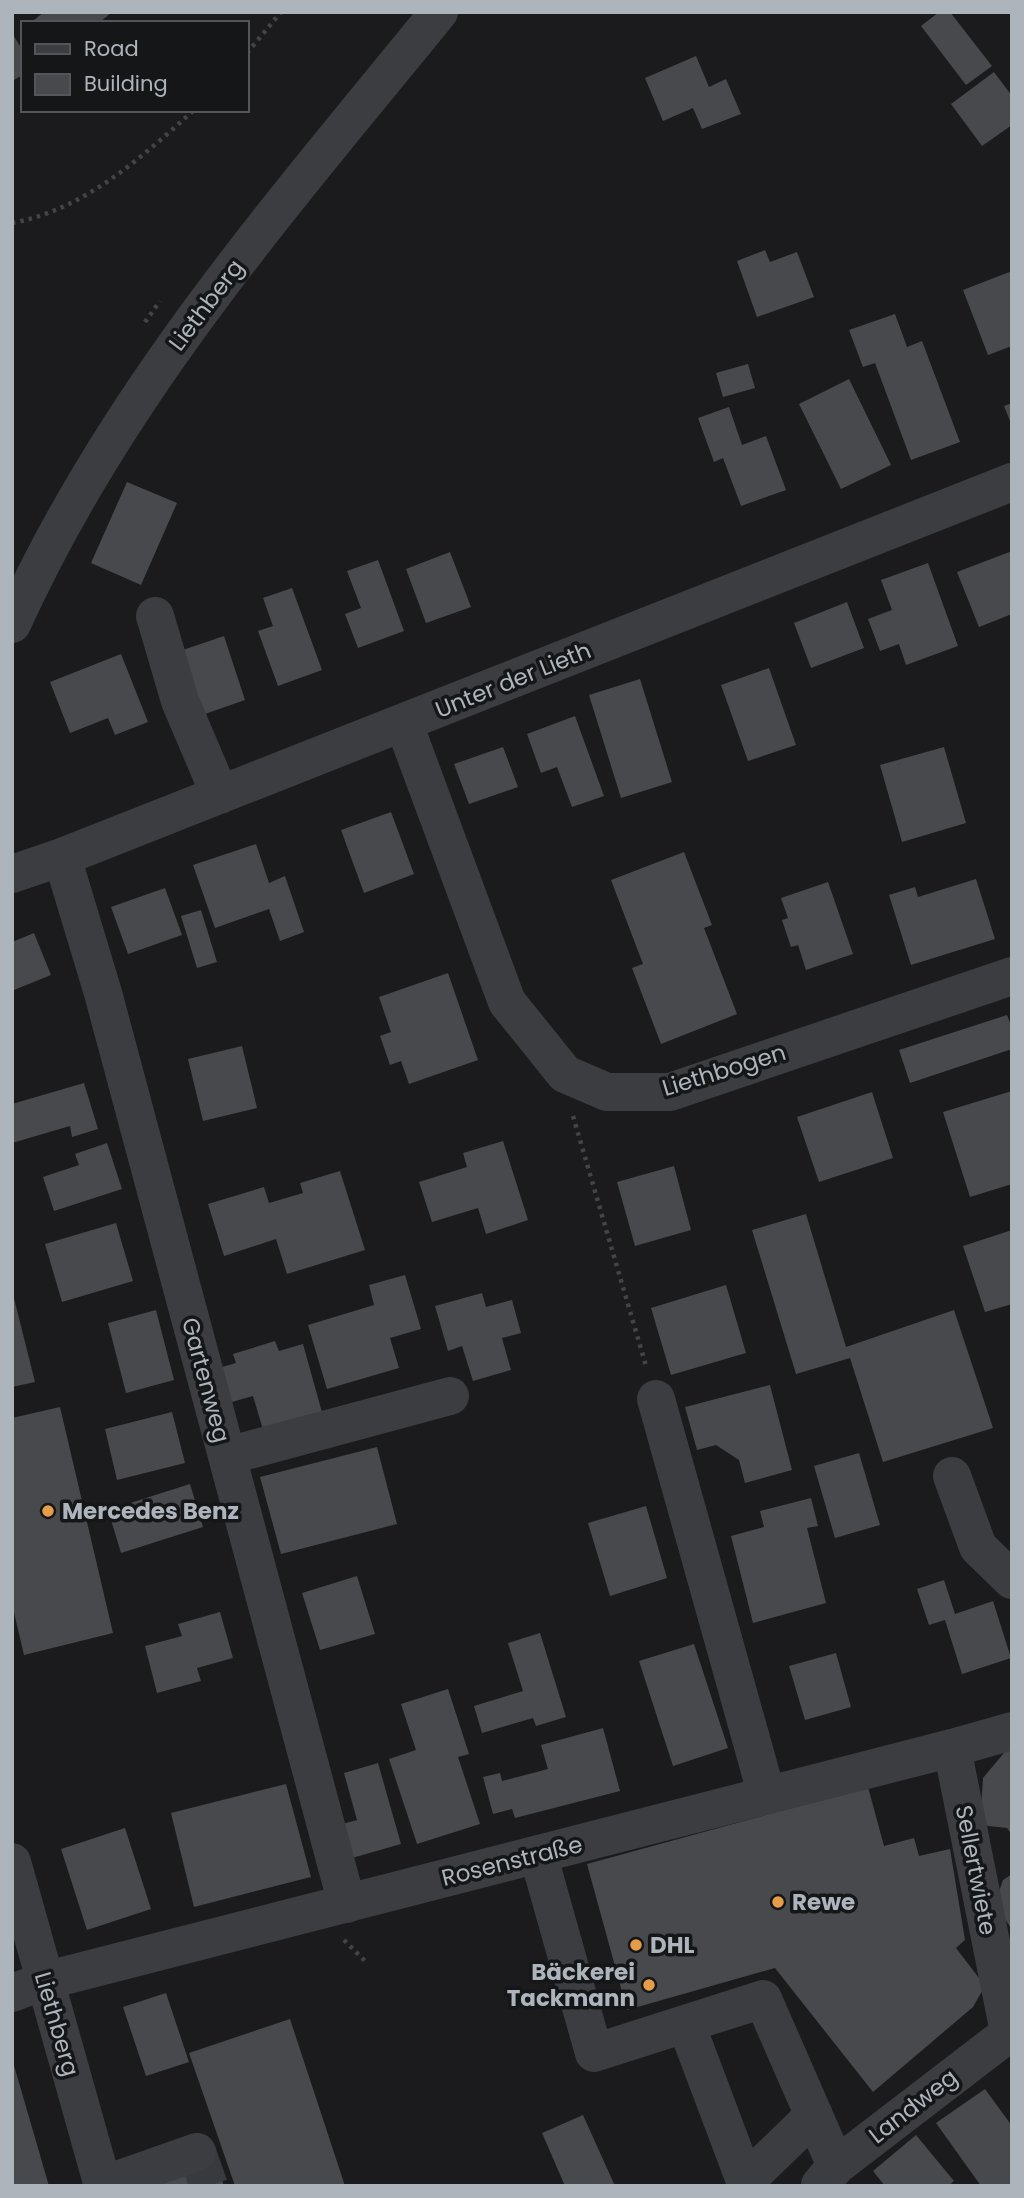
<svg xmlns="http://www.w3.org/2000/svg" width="1024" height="2198" viewBox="0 0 1024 2198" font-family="Poppins,sans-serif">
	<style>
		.building { fill: #48494c }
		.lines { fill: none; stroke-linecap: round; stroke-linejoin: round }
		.minor-tunnel { stroke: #383a3d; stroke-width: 38; stroke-dasharray: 38 19; stroke-linecap: butt }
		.path { stroke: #424448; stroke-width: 4.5; stroke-dasharray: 3.5 5; stroke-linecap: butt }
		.minor { stroke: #3c3d41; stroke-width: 38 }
		.poi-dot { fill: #e69d49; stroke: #151618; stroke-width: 2.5 }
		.labels { text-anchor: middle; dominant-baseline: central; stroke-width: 7; stroke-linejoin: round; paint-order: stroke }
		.street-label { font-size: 23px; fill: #aeb4bb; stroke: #151618 }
		.poi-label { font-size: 23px; font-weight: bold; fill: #aeb4bb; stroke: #151618; text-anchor: start }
	</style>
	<rect width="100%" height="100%" fill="#1b1b1d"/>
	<path class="building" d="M 44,12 L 112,12 L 99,23 L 36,23 L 34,20 Z
		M 939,12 L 950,12 L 992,66 L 966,85 L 921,26 Z
		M 12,33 L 23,51 L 23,75 L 12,81 Z
		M 696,56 L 709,87 L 726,79 L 741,114 L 702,129 L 693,108 L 663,121 L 645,78 Z
		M 994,72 L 1012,96 L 1012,125 L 982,146 L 951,104 Z
		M 765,250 L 770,262 L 797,252 L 814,297 L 757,317 L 737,261 Z
		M 1012,271 L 1012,346 L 988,355 L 963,290 Z
		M 895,314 L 907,347 L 922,341 L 960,442 L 911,460 L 875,363 L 863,367 L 849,330 Z
		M 748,364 L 755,388 L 723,397 L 716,373 Z
		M 849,379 L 891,465 L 841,489 L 799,404 Z
		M 1012,403 L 1012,426 L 1004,406 Z
		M 729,407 L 742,445 L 766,436 L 786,490 L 741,506 L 723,458 L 714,462 L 698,418 Z
		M 127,482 L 177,503 L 141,585 L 91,563 Z
		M 1012,551 L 1012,614 L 979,627 L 957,572 Z
		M 450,552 L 471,607 L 426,623 L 406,569 Z
		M 378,560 L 404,631 L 358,648 L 345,614 L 361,608 L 347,571 Z
		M 928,563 L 958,646 L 906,665 L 899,644 L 880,651 L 868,619 L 892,610 L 881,580 Z
		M 292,588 L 322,670 L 278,686 L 258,631 L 273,626 L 263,598 Z
		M 847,602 L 864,648 L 811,668 L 794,623 Z
		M 224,636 L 245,700 L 202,715 L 180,651 Z
		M 121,654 L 148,722 L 115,735 L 108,718 L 70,733 L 50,682 Z
		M 769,668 L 796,745 L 748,761 L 721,685 Z
		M 640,679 L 672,782 L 621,798 L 589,695 Z
		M 575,716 L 604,796 L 572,807 L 557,767 L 541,773 L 527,734 Z
		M 503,747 L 518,787 L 469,804 L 454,764 Z
		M 944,747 L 966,823 L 902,842 L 880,765 Z
		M 391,812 L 414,874 L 364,893 L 341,830 Z
		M 256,844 L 269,883 L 285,876 L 304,932 L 280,941 L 269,909 L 215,928 L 193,865 Z
		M 684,852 L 712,925 L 704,928 L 737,1014 L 661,1044 L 632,968 L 643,964 L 611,880 Z
		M 976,879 L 995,939 L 911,965 L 889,895 L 915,887 L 918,897 Z
		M 828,882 L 853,954 L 806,970 L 798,945 L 791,947 L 782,920 L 788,918 L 781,898 Z
		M 165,888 L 182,935 L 128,954 L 111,907 Z
		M 201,910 L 217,962 L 197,968 L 181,916 Z
		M 34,933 L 51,975 L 14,990 L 12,942 Z
		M 448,973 L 478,1060 L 409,1084 L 401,1061 L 390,1065 L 380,1036 L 391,1032 L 379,997 Z
		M 1007,1015 L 1012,1028 L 1012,1049 L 910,1083 L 899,1050 Z
		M 242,1046 L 257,1108 L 203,1121 L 188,1059 Z
		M 84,1083 L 98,1129 L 72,1137 L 70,1126 L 12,1143 L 12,1104 Z
		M 1012,1091 L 1012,1184 L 970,1197 L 943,1112 Z
		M 872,1092 L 893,1158 L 819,1182 L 797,1117 Z
		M 503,1141 L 528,1220 L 486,1234 L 478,1208 L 432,1222 L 419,1182 L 467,1167 L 463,1153 Z
		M 107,1143 L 122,1189 L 54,1211 L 43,1177 L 79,1165 L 75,1154 Z
		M 674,1166 L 691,1230 L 635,1246 L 617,1182 Z
		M 340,1171 L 365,1250 L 287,1274 L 276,1239 L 224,1256 L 208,1204 L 264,1187 L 269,1203 L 303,1193 L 300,1183 Z
		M 806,1214 L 846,1347 L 954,1310 L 993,1428 L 883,1462 L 850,1358 L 796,1374 L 752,1230 Z
		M 116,1223 L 133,1281 L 62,1302 L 45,1244 Z
		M 1012,1230 L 1012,1304 L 985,1312 L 963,1246 Z
		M 405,1275 L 421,1329 L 390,1338 L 399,1368 L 327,1389 L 308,1325 L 374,1305 L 369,1285 Z
		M 726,1285 L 746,1353 L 671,1375 L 651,1308 Z
		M 12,1290 L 35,1382 L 12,1387 Z
		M 482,1293 L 486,1307 L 512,1300 L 521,1333 L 502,1338 L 511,1370 L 473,1381 L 462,1346 L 448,1351 L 435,1306 Z
		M 156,1310 L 174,1380 L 126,1393 L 108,1323 Z
		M 275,1341 L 279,1351 L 303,1344 L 323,1416 L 264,1433 L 253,1396 L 221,1405 L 212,1370 L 236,1363 L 233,1354 Z
		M 770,1385 L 792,1470 L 745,1483 L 739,1460 L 716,1445 L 697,1450 L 685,1407 Z
		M 60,1407 L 113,1633 L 24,1655 L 12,1604 L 12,1418 Z
		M 172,1412 L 185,1463 L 117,1480 L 105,1429 Z
		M 377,1447 L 397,1524 L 281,1554 L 260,1477 Z
		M 859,1453 L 880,1525 L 835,1538 L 814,1466 Z
		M 190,1484 L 203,1527 L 121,1553 L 108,1510 Z
		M 811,1498 L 818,1526 L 807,1528 L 826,1603 L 753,1623 L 731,1536 L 764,1527 L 760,1511 Z
		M 646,1506 L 667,1578 L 610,1596 L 588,1523 Z
		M 357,1576 L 375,1634 L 320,1650 L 302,1593 Z
		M 944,1580 L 955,1614 L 993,1601 L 1011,1658 L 962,1674 L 945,1620 L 929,1625 L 917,1589 Z
		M 220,1612 L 233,1658 L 197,1668 L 201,1681 L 157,1693 L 145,1646 L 182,1636 L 178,1624 Z
		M 540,1633 L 566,1717 L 536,1726 L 533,1718 L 482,1733 L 474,1706 L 523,1691 L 508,1643 Z
		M 694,1644 L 728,1748 L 673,1766 L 639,1661 Z
		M 836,1653 L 851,1707 L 805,1720 L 789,1666 Z
		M 448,1689 L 469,1754 L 458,1757 L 480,1824 L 417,1844 L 389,1759 L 416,1750 L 401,1704 Z
		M 603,1728 L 620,1791 L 515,1818 L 512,1809 L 493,1814 L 483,1777 L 500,1773 L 502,1781 L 548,1769 L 541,1745 Z
		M 1012,1747 L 1012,1835 L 1007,1828 L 980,1825 L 983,1778 L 1008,1748 Z
		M 378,1763 L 401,1844 L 345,1860 L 335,1826 L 357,1820 L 344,1773 Z
		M 286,1784 L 311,1877 L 194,1907 L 171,1813 Z
		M 868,1787 L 884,1846 L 914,1838 L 919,1856 L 950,1849 L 965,1940 L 956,1948 L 985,1986 L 973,2007 L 873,2092 L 775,1968 L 627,2010 L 587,1864 Z
		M 125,1828 L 151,1909 L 87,1930 L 61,1849 Z
		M 1012,1874 L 1012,1930 L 995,1903 L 1003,1880 Z
		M 166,1993 L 189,2062 L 146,2076 L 123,2007 Z
		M 290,2019 L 345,2186 L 235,2186 L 189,2053 Z
		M 13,2062 L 49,2186 L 12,2186 Z
		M 985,2089 L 1012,2126 L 1012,2186 L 981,2186 L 936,2123 Z
		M 583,2115 L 615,2186 L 565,2186 L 542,2133 Z
		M 916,2135 L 954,2181 L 948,2186 L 885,2186 L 873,2171 Z
		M 214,2157 L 224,2186 L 138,2186 Z"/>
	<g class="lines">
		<path class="minor-tunnel" d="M 197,2152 L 209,2186"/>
		<path class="path" d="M 247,53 L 281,12
			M 12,223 C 84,210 141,158 194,110
			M 145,322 L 160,301
			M 573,1116 L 646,1366
			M 344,1940 L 366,1962"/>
		<path class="minor" d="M 155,616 L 180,701 L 220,795
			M 12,624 C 116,394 281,206 439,12
			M 404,724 L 507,1002 L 565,1074 L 607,1092 L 670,1092 L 1012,976
			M 62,857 L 103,993 L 347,1904
			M 12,874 L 62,857 L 1012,482
			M 656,1399 L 767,1796
			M 227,1456 L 450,1396
			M 952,1476 L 978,1547 L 1012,1580
			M 952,1748 L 1009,2032
			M 538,1854 L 594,2053 L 763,1999 L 836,2166
			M 12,1862 L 103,2186
			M 12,1993 L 44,1981 L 952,1748 L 1012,1731
			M 686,2024 L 747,2186
			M 745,2182 L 814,2115
			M 103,2185 L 197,2152
			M 820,2185 L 836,2166 L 1012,2031"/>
	</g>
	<g class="poi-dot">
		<circle cx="48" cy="1511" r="7"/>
		<circle cx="778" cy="1902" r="7"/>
		<circle cx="636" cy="1945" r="7"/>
		<circle cx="649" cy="1985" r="7"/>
	</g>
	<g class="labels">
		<g class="street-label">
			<text transform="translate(206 305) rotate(-53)">Liethberg</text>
			<text transform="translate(513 680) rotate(-22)">Unter der Lieth</text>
			<text transform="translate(724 1070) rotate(-17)">Liethbogen</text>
			<text transform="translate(206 1380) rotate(75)">Gartenweg</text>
			<text transform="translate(512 1861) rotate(-14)">Rosenstraße</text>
			<text transform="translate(976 1870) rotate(79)">Sellertwiete</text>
			<text transform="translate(57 2024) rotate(74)">Liethberg</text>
			<text transform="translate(913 2106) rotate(-38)">Landweg</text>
		</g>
		<g class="poi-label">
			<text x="62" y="1511">Mercedes Benz</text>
			<text x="792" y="1902">Rewe</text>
			<text x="650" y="1945">DHL</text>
			<text x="635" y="1972" text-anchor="end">Bäckerei<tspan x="635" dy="26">Tackmann</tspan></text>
		</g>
	</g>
	<rect width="1024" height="2198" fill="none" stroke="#aeb4bb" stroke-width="28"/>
	<rect x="21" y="21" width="228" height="91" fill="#151618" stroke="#525559" stroke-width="2"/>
	<rect x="35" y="44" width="35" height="10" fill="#3c3d41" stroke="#525559" stroke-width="2"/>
	<text x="84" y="56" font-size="21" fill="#aeb4bb">Road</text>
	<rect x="35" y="74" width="35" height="21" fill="#48494c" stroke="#525559" stroke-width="2"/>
	<text x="84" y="91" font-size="21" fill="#aeb4bb">Building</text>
</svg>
